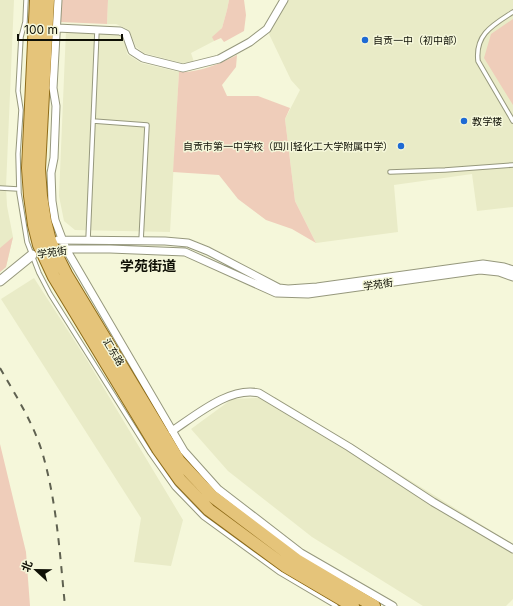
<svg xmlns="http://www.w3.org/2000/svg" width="513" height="606" viewBox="0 0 513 606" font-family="Inter,'Noto Sans SC',sans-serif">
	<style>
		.built { fill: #e9ebc7 }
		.green { fill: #efcdba }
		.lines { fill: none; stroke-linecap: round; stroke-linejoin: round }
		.service-casing { stroke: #96987d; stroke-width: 5.5 }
		.minor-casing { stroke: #96987d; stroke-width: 9 }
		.tertiary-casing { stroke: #96987d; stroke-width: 11 }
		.primary-casing { stroke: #8e6b18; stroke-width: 14 }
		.service { stroke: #fff; stroke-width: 3.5 }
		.minor { stroke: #fff; stroke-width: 7 }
		.tertiary { stroke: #fff; stroke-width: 9 }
		.primary { stroke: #e5c47a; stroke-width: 12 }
		.rail { stroke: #5f6150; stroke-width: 2; stroke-dasharray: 7 7; stroke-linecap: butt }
		.poi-dot { fill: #1e6ad4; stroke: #f5f7da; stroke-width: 1.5 }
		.labels { text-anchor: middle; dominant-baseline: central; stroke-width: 3; stroke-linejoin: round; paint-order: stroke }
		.poi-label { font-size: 10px; fill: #0f1006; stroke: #f5f7da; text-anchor: start }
		.street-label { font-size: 10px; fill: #0f1006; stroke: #f5f7da }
		.district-label { font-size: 14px; font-weight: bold; fill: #0f1006; stroke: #f5f7da }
	</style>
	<rect width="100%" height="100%" fill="#f5f7da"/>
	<path class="built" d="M 0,0 L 14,0 L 6,187 L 7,206 L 13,237 L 6,267 L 0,272 Z
		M 108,0 L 229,0 L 227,10 L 222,28 L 213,37 L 214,41 L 191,53 L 194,62 L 182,63 L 144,53 L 136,47 L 129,30 L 116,24 L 107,24 Z
		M 287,0 L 513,0 L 513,207 L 477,211 L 472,174 L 394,185 L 398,232 L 316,243 L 295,201 L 285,119 L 300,90 L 291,80 L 269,34 Z
		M 66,30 L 117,32 L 125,38 L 127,54 L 141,63 L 179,72 L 170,232 L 75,230 L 64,221 L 59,196 Z
		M 34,278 L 87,360 L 183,520 L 171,566 L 134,562 L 141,518 L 1,299 Z
		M 275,397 L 513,544 L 513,599 L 506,606 L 423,606 L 312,537 L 228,471 L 191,429 L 232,399 Z"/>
	<path class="green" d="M 61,0 L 108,0 L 107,24 L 60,22 Z
		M 229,0 L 244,0 L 246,15 L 244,31 L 224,42 L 221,38 L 214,41 L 212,37 L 222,28 L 227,10 Z
		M 513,19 L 513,105 L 484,58 L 491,34 Z
		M 237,55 L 236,67 L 222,85 L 227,96 L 258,96 L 290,108 L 285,119 L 295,201 L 316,243 L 292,229 L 266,220 L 238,199 L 219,175 L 173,172 L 179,72 C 198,73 219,64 237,55 Z
		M 13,237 L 6,267 L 0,272 L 0,248 Z
		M 0,444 L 26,552 L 30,606 L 0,606 Z"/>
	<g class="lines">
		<g class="service-casing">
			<path id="service" d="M 26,0 L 25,22 L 21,37 L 18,91 L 21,110 L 18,154 L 19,193 L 27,242 L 39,273 L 50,294 L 150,453 L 174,487 L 203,517 L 280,573 L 336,606
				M 513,12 C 493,25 475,34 478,61 L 513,121
				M 93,121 L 147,125 L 141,241
				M 390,172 L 445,170 L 513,165
				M 0,188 L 18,189
				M 88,240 L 97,30"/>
		</g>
		<g class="minor-casing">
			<path id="minor" d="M 58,0 L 53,88 L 56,106 L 54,158 L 51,173 L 52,201 L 55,220 L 66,249 L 184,451 L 218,489 L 301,553 L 393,606
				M 57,28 L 120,31 L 126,34 L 132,51 L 143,58 L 183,68 L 219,59 L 250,42 L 267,29 L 284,0
				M 58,240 L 165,241 L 188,243 L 208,251 L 279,288 L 288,289 L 317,287 L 483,264 L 504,267 L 513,270
				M 52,251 L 66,249 L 110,249 L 185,252 L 276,293 L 308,294 L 480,270 L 499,272 L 513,277
				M 172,431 C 195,416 230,386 259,393 L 349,447 L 433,502 L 513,549"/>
		</g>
		<g class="tertiary-casing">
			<path id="tertiary" d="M 0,281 L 32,255"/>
		</g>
		<g class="primary-casing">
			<path id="primary" d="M 36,0 L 28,168 L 30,196 L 34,225 L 39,245 L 54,277 L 158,449 L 180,480 L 209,510 L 285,566 L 353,606
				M 48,0 L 39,169 L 41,196 L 45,221 L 50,241 L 54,250 L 66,274 L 179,461 L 212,496 L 298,561 L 374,606"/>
		</g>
		<use href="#service" class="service"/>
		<use href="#minor" class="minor"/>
		<use href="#tertiary" class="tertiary"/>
		<use href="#primary" class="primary"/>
		<path class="rail" d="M 0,368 C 16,396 34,424 43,455 C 57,504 60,556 65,606"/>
	</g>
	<g class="poi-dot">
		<circle cx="365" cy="40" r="4"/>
		<circle cx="464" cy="121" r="4"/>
		<circle cx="401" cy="146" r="4"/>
	</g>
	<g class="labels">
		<g class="poi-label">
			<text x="373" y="40">自贡一中（初中部）</text>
			<text x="472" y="121">教学楼</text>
			<text x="393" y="146" text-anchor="end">自贡市第一中学校（四川轻化工大学附属中学）</text>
		</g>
		<g class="street-label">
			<text transform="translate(52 252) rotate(-8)">学苑街</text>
			<text transform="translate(378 284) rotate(-8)">学苑街</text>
			<text transform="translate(114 352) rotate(59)">汇东路</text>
		</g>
		<g class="district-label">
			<text x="148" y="265">学苑街道</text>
		</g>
	</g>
	<g transform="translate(36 570) rotate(292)" stroke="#f5f7da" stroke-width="3" paint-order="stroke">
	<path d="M0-3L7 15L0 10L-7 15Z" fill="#0f1006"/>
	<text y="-6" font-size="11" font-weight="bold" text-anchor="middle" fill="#0f1006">北</text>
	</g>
	<path d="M18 34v6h104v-6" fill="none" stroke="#0f1006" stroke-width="2"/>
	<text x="24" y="34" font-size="12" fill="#0f1006" stroke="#f5f7da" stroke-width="3" paint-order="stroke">100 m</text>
</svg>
